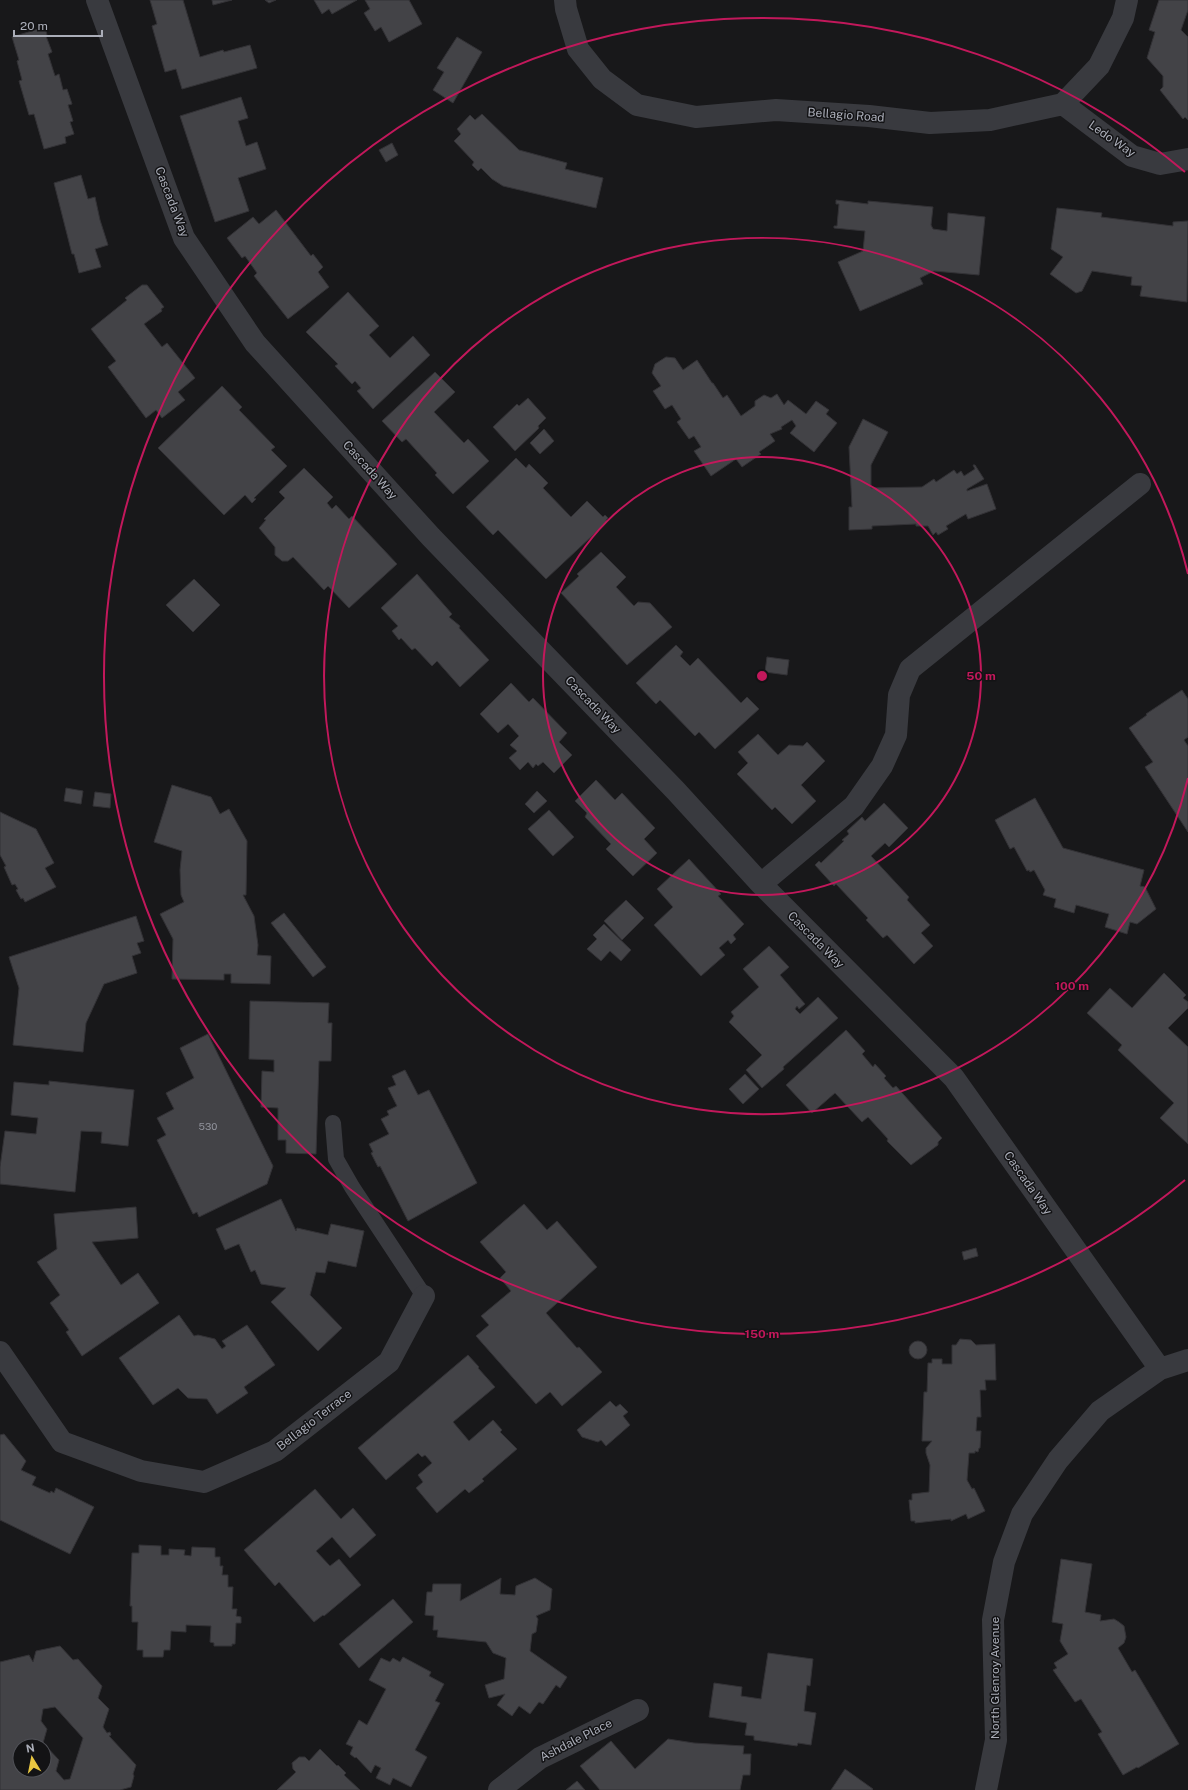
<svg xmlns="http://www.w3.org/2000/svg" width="1188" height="1790" viewBox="0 0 1188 1790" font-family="'Public Sans',sans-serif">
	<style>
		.building { fill: #434347; stroke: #333236; fill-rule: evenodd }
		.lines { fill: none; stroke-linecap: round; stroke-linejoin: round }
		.service { stroke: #393a3f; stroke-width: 16 }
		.minor { stroke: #393a3f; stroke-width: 22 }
		.ring { fill: none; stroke: #c2185b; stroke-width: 2 }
		.labels { text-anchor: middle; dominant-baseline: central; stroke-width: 3; stroke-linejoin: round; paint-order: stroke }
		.number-label { font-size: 10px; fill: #91939c }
		.street-label { font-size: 12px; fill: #abaeb9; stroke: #131315 }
		.centre { fill: #c2185b; stroke: #131315; stroke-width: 2 }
		.ring-label { font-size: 12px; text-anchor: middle; font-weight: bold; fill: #c2185b; stroke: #131315; stroke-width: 3; stroke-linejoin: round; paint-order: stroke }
	</style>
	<rect width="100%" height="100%" fill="#18181a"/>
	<path class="building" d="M 150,0 L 183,0 L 200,57 L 223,50 L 224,52 L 250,45 L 257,68 L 182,89 L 176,69 L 165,72 L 152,26 L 157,24 Z
		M 212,0 L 232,0 L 213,5 Z
		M 265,0 L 276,0 L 269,3 Z
		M 314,0 L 357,0 L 332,14 L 329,9 L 322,14 Z
		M 365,0 L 409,0 L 422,24 L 389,42 L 381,27 L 375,31 L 364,13 L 370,9 Z
		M 1159,0 L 1188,0 L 1188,10 L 1181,30 L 1188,37 L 1188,120 L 1185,117 L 1183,119 L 1160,90 L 1163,87 L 1163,76 L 1147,58 L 1155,32 L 1149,30 Z
		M 45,27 L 47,35 L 46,36 L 52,52 L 48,54 L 55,76 L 59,74 L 63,90 L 67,89 L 72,104 L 68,105 L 73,121 L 70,122 L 74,134 L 65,137 L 66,143 L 44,149 L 34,114 L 29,115 L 19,81 L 22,80 L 17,61 L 19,60 L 12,37 Z
		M 457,37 L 482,52 L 453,103 L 433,90 L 444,72 L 437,68 Z
		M 241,97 L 248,118 L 238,121 L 246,146 L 257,142 L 266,169 L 238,178 L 249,211 L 215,222 L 180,116 Z
		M 482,114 L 519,150 L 567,163 L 565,169 L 603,178 L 596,208 L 503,186 L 492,179 L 481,168 L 478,171 L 472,165 L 474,162 L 454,141 L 461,134 L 457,129 L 470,115 L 475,120 Z
		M 392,143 L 398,155 L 386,162 L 379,150 Z
		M 81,175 L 88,199 L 95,197 L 100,220 L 108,245 L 95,249 L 101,267 L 79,273 L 74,254 L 72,254 L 54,183 Z
		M 836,200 L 868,204 L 868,201 L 933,207 L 931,225 L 933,229 L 947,231 L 948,213 L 985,217 L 979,275 L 934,271 L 920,278 L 923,284 L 860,311 L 838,262 L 863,251 L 865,231 L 834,228 L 834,226 L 837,226 L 839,204 L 836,204 Z
		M 1057,208 L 1102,213 L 1101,217 L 1173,226 L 1173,222 L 1188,221 L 1187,302 L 1140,296 L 1142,286 L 1131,285 L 1132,277 L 1092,271 L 1082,291 L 1076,293 L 1050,274 L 1063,257 L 1051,249 Z
		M 276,210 L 311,256 L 313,254 L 323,267 L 318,272 L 329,287 L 288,319 L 254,276 L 257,273 L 245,256 L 242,258 L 227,238 L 253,217 L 259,224 Z
		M 142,285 L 147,285 L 164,307 L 161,309 L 162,311 L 144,324 L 162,347 L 167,343 L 195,378 L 178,392 L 185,400 L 162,418 L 156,410 L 146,418 L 108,367 L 116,361 L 91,329 L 127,300 L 125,298 Z
		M 348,292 L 379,326 L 369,335 L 390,358 L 413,336 L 430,355 L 373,409 L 357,391 L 361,388 L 355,381 L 352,384 L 335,366 L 338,364 L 306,332 Z
		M 666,357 L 675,358 L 683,370 L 697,360 L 712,383 L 713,383 L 723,398 L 727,395 L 741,416 L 755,406 L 755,401 L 764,395 L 771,398 L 777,394 L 784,405 L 788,400 L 806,414 L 816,401 L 829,410 L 826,414 L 837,423 L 814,452 L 790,433 L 796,426 L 792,420 L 781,427 L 782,429 L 770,434 L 775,441 L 759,452 L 761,454 L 742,467 L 736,459 L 711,476 L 694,451 L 701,447 L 694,436 L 689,439 L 677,422 L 681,419 L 672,405 L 665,409 L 653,391 L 661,386 L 652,373 L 655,364 Z
		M 435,372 L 455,392 L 434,412 L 464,443 L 468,439 L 489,461 L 453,494 L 435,475 L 437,473 L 406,439 L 402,442 L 382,421 Z
		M 222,386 L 242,407 L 239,410 L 275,447 L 271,450 L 287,466 L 254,498 L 256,499 L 252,503 L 245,495 L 224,515 L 158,448 Z
		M 528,398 L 546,418 L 538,426 L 539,428 L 515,451 L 493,427 L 517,404 L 519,406 Z
		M 863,419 L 888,432 L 871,465 L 871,488 L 922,487 L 934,479 L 936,482 L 954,470 L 957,474 L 961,471 L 964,476 L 975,469 L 973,465 L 975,465 L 984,479 L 967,489 L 967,491 L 987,484 L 996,509 L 968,519 L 966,514 L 946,526 L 948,529 L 938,535 L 936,532 L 933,535 L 928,526 L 916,526 L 916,524 L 872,526 L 872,529 L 849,530 L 849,507 L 852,507 L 849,447 Z
		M 544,429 L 554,441 L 540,454 L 530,443 Z
		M 516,458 L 526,468 L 529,464 L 548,483 L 543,488 L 571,517 L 587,501 L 603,517 L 605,515 L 608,518 L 606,520 L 607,522 L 546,579 L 498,530 L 493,535 L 466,507 Z
		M 304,468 L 333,497 L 327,503 L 332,509 L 336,505 L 349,519 L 352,516 L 397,564 L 349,608 L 328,586 L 324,590 L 293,557 L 288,561 L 282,561 L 275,555 L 275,547 L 259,528 L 266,520 L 264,519 L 285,498 L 279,492 Z
		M 601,552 L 626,577 L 616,587 L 634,606 L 638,602 L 650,603 L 672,627 L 627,665 L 561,593 L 579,576 L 577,574 Z
		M 417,574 L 452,614 L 449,617 L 460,626 L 459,628 L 489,660 L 460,687 L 437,661 L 432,666 L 415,648 L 412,650 L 401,638 L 399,640 L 392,631 L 398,626 L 381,608 Z
		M 194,579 L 220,605 L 193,632 L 166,605 Z
		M 676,645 L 683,652 L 680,656 L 690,666 L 698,658 L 741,703 L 747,697 L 759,709 L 715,749 L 699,732 L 695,736 L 660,700 L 656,704 L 636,683 Z
		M 767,657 L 789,660 L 787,675 L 765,672 Z
		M 511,683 L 529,702 L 533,698 L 567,733 L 559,742 L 572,755 L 554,773 L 543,762 L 538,766 L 536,764 L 533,768 L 528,762 L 520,770 L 509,758 L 517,751 L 510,745 L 519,736 L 508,724 L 498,733 L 480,714 Z
		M 1182,690 L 1188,699 L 1188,737 L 1184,740 L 1188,746 L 1188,832 L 1145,767 L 1153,762 L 1129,728 L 1147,715 L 1146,714 Z
		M 758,734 L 778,755 L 789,745 L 803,746 L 807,742 L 825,761 L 801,785 L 816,801 L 792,824 L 775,807 L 772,810 L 737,774 L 748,763 L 738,752 Z
		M 596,780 L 615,800 L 622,793 L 655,828 L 644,839 L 657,853 L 633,876 L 606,849 L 611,844 L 585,817 L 587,813 L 575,801 Z
		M 172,785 L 211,797 L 220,814 L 229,809 L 247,841 L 246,895 L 243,895 L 254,916 L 258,945 L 257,955 L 271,956 L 270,984 L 231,983 L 231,974 L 224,974 L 224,980 L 172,979 L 173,939 L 160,914 L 184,902 L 181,895 L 180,870 L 182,851 L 154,842 Z
		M 66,788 L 83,791 L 81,804 L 64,801 Z
		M 537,791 L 547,801 L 534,813 L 525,804 Z
		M 95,792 L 111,794 L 110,808 L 93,806 Z
		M 1035,798 L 1063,848 L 1144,870 L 1140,886 L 1145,887 L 1156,909 L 1137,924 L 1130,922 L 1127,934 L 1105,927 L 1109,914 L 1076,905 L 1074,913 L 1054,907 L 1056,899 L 1043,895 L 1045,890 L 1034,870 L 1030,872 L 1029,870 L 1027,871 L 1014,847 L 1010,849 L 995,820 Z
		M 884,803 L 908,828 L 889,847 L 885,843 L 871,856 L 909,897 L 907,900 L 930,925 L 921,933 L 933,946 L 914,964 L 887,935 L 883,938 L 866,920 L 868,918 L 836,884 L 834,886 L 815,865 L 819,861 L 821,863 L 844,841 L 842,840 L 849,834 L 847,831 L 862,817 L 865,821 Z
		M 549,810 L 574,837 L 553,856 L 528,829 Z
		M 0,812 L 36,829 L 54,863 L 45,868 L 56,887 L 25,902 L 23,898 L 21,899 L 16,890 L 18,889 L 15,884 L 12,885 L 4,867 L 6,866 L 0,855 Z
		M 689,859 L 721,894 L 718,896 L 744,924 L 733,935 L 736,939 L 731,944 L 728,940 L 719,948 L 725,955 L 701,976 L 654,925 L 673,907 L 657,889 Z
		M 626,900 L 644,918 L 622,940 L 604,921 Z
		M 284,913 L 326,967 L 313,977 L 271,923 Z
		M 136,916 L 144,941 L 137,943 L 141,953 L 132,956 L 137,973 L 104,984 L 86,1023 L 83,1052 L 13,1045 L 19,988 L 9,957 Z
		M 604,924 L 631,950 L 621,961 L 610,951 L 601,961 L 587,949 L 597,939 L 593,935 Z
		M 769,946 L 789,967 L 780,975 L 805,1004 L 799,1009 L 797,1006 L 795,1009 L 800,1014 L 818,997 L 838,1018 L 783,1067 L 784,1069 L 762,1088 L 746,1070 L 762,1055 L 729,1022 L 734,1016 L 731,1012 L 759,987 L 743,969 Z
		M 1164,973 L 1186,995 L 1183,998 L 1188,1002 L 1188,1008 L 1168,1028 L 1188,1047 L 1188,1144 L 1160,1118 L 1174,1103 L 1118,1050 L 1122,1045 L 1087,1013 L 1110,988 L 1132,1008 Z
		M 250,1001 L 329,1003 L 328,1023 L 332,1023 L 331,1061 L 319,1061 L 316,1154 L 286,1153 L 286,1140 L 278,1140 L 278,1108 L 261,1107 L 262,1071 L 274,1072 L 274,1060 L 249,1059 Z
		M 846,1030 L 865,1051 L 862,1054 L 873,1067 L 875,1064 L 886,1076 L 884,1078 L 893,1088 L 896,1086 L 942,1138 L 938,1142 L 938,1145 L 911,1165 L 887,1141 L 888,1139 L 868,1117 L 862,1122 L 835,1093 L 812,1113 L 786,1085 Z
		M 208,1034 L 273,1166 L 267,1184 L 199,1217 L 197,1212 L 193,1214 L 157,1140 L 166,1135 L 157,1118 L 174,1109 L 166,1093 L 194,1078 L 180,1048 Z
		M 405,1070 L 418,1095 L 429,1090 L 477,1183 L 408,1221 L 380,1166 L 378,1167 L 371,1153 L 373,1152 L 369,1144 L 389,1134 L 381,1119 L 389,1115 L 387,1111 L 397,1106 L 388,1088 L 396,1085 L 392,1076 Z
		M 745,1074 L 759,1089 L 743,1104 L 729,1089 Z
		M 49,1081 L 134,1090 L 128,1146 L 101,1143 L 102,1132 L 81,1131 L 75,1192 L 0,1184 L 0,1167 L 5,1131 L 36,1134 L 38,1118 L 11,1115 L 14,1082 L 49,1085 Z
		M 281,1199 L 296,1231 L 297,1228 L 328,1235 L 331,1224 L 364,1231 L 356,1267 L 328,1261 L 325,1273 L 316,1272 L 310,1295 L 342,1328 L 318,1351 L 271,1302 L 286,1288 L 261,1284 L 255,1270 L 251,1272 L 239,1244 L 225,1250 L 216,1229 Z
		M 524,1204 L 547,1230 L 557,1221 L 597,1267 L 546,1313 L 577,1348 L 579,1347 L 602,1372 L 562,1406 L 550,1392 L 536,1404 L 476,1336 L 489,1325 L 481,1316 L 511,1291 L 500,1278 L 506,1272 L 480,1242 Z
		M 136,1207 L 138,1238 L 92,1242 L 121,1285 L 138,1273 L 159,1303 L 82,1356 L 66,1332 L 69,1330 L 50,1303 L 60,1295 L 37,1262 L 57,1249 L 54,1214 Z
		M 976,1248 L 978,1256 L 964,1260 L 962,1252 Z
		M 179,1315 L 194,1336 L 198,1335 L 215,1339 L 222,1349 L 226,1346 L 222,1341 L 247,1325 L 275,1365 L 244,1387 L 248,1393 L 217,1414 L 207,1399 L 188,1398 L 178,1388 L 153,1405 L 119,1358 Z
		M 960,1339 L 971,1340 L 976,1345 L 995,1344 L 996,1380 L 985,1380 L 986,1390 L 980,1390 L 981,1417 L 977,1417 L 976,1431 L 981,1431 L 980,1448 L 979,1448 L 978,1452 L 975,1451 L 975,1453 L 969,1453 L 967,1480 L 972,1489 L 974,1488 L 985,1511 L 968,1519 L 966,1514 L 951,1521 L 951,1519 L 915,1523 L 915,1521 L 911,1521 L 909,1500 L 912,1500 L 912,1494 L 929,1492 L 930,1465 L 926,1453 L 926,1448 L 932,1441 L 922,1441 L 924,1392 L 927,1392 L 928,1363 L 932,1363 L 932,1359 L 942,1359 L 942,1364 L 952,1364 L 952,1345 L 956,1345 Z
		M909 1350a9 9 0 1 1 18 0a9 9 0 1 1-18 0Z
		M 468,1355 L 479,1367 L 478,1368 L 495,1387 L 453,1422 L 469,1441 L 493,1420 L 502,1430 L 500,1432 L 517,1449 L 482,1479 L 484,1481 L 469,1493 L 465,1489 L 437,1513 L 416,1488 L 423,1482 L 418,1475 L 432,1463 L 425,1455 L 422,1457 L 418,1453 L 386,1480 L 358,1448 Z
		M 610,1401 L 616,1407 L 620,1404 L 628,1412 L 623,1416 L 630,1425 L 606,1446 L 601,1440 L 598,1442 L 582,1437 L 577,1430 Z
		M 4,1434 L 26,1461 L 21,1470 L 36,1477 L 32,1485 L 50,1493 L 51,1491 L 54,1493 L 56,1488 L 94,1507 L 70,1554 L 0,1520 L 0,1435 Z
		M 315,1489 L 341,1519 L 353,1508 L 376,1535 L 350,1558 L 332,1537 L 316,1551 L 330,1566 L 339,1559 L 361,1585 L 324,1616 L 323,1615 L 314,1622 L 279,1582 L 275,1586 L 244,1550 Z
		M 139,1545 L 161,1546 L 161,1555 L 169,1555 L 169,1549 L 185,1550 L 184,1555 L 191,1556 L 192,1547 L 215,1548 L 215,1557 L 220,1557 L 220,1566 L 223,1566 L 222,1575 L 228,1575 L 228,1587 L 233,1587 L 232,1609 L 237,1609 L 236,1616 L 241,1617 L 241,1623 L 236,1623 L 235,1644 L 232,1644 L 232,1646 L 214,1646 L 214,1643 L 210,1642 L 211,1626 L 186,1625 L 186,1632 L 171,1631 L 170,1650 L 164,1650 L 163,1657 L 143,1657 L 143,1650 L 137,1650 L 138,1622 L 132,1622 L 132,1606 L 130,1606 L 132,1553 L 139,1553 Z
		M 1061,1559 L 1092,1564 L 1085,1612 L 1101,1615 L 1100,1621 L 1114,1619 L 1119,1622 L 1124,1626 L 1126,1637 L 1124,1643 L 1118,1648 L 1132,1672 L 1135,1670 L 1179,1744 L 1138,1768 L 1137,1767 L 1123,1775 L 1098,1734 L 1102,1732 L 1081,1699 L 1075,1702 L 1053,1670 L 1057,1668 L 1054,1663 L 1068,1654 L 1060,1641 L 1063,1624 L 1052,1622 Z
		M 501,1578 L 500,1594 L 515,1595 L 516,1586 L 535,1578 L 552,1589 L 550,1610 L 536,1616 L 538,1619 L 536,1632 L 532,1634 L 530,1651 L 567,1677 L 560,1688 L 556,1685 L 543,1704 L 539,1702 L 530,1714 L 519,1706 L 512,1716 L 497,1705 L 505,1694 L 489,1698 L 485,1685 L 504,1679 L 506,1658 L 493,1653 L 486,1642 L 437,1637 L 438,1630 L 433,1630 L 434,1616 L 425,1615 L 427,1592 L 432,1592 L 433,1584 L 461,1584 L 460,1601 Z
		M 393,1599 L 413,1622 L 359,1668 L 339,1644 Z
		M 60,1646 L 73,1660 L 78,1659 L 102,1686 L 98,1698 L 109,1709 L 103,1727 L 107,1733 L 110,1732 L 111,1735 L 109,1736 L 136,1765 L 133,1774 L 134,1776 L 131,1787 L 120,1790 L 0,1790 L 0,1662 L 29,1655 L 33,1662 L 36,1651 ZM 55,1707 L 83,1738 L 70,1779 L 64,1780 L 56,1771 L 59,1760 L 43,1743 L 47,1729 L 41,1721 L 43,1709 ZM 20,1746 L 44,1746 L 44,1770 L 20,1770 Z
		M 768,1653 L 813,1659 L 810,1686 L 807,1685 L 804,1711 L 816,1713 L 811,1745 L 798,1743 L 797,1746 L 754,1740 L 754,1736 L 745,1735 L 747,1723 L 709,1717 L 714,1683 L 742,1687 L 741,1696 L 761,1699 Z
		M 403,1657 L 431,1672 L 429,1676 L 444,1684 L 435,1701 L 440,1703 L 415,1750 L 427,1757 L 411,1787 L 393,1778 L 390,1785 L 376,1778 L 381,1768 L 375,1765 L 371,1773 L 356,1757 L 355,1758 L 350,1754 L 353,1747 L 346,1744 L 359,1720 L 367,1725 L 386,1689 L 369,1680 L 381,1658 L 390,1662 L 393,1658 L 400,1662 Z
		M 668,1739 L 694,1743 L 744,1746 L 743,1754 L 751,1754 L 750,1775 L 743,1775 L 740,1790 L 600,1790 L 580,1766 L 611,1741 L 635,1769 Z
		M 320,1749 L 337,1766 L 338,1765 L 346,1773 L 344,1775 L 360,1790 L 277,1790 L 296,1772 L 293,1769 L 292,1763 L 299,1757 L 305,1757 L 309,1761 Z
		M 845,1769 L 873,1789 L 872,1790 L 831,1790 Z
		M 577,1781 L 585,1790 L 566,1790 Z"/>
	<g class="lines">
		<path class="service" d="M 333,1123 L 336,1159 L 352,1187 L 424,1296"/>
		<path class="minor" d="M 97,0 L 184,238 L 255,343 L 431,537 L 676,791 L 761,884 L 954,1078 L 1160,1369
			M 565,0 L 566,9 L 578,49 L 602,79 L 637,105 L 696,117 L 776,110 L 869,116 L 930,123 L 990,120 L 1063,104 L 1099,66 L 1123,18 L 1127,0
			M 1063,104 L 1132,156 L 1160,164 L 1188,159
			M 761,884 L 854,806 L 882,766 L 896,735 L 899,695 L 910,669 L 1140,484
			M 0,1352 L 62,1442 L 141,1471 L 204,1482 L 275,1451 L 389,1362 L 424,1296
			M 499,1790 L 540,1758 L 638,1710
			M 986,1790 L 996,1740 L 993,1620 L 1004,1562 L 1022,1514 L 1058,1460 L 1100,1411 L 1160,1369 L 1188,1360"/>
	</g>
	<g class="ring">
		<circle cx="762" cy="676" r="219"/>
		<path d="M1188 778A438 438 0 1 1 1188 574"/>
		<path d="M1185 1180A658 658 0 1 1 1185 172"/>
	</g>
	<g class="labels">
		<g class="number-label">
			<text x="208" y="1126">530</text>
		</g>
		<g class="street-label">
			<text transform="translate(846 115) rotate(4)">Bellagio Road</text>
			<text transform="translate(1112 139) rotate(35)">Ledo Way</text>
			<text transform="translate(172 202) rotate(69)">Cascada Way</text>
			<text transform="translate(370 470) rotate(48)">Cascada Way</text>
			<text transform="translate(593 705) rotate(46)">Cascada Way</text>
			<text transform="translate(816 940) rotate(45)">Cascada Way</text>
			<text transform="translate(1028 1183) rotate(55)">Cascada Way</text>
			<text transform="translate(314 1420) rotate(-38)">Bellagio Terrace</text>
			<text transform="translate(995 1678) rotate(-90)">North Glenroy Avenue</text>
			<text transform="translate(576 1740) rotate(-27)">Ashdale Place</text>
		</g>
	</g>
	<circle cx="762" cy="676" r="6" class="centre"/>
	<g class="ring-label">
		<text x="981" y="680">50 m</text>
		<text x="1072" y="990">100 m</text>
		<text x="762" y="1338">150 m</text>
	</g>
	<g transform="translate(32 1758) rotate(350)"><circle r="19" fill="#131315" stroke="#505157"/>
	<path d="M0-3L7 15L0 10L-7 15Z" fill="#e9c741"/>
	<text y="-6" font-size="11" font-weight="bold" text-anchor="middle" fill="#abaeb9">N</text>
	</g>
	<path d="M14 30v6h88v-6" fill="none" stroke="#abaeb9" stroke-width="2"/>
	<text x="20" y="30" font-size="12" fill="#abaeb9" stroke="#131315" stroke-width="3" paint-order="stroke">20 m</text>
</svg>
